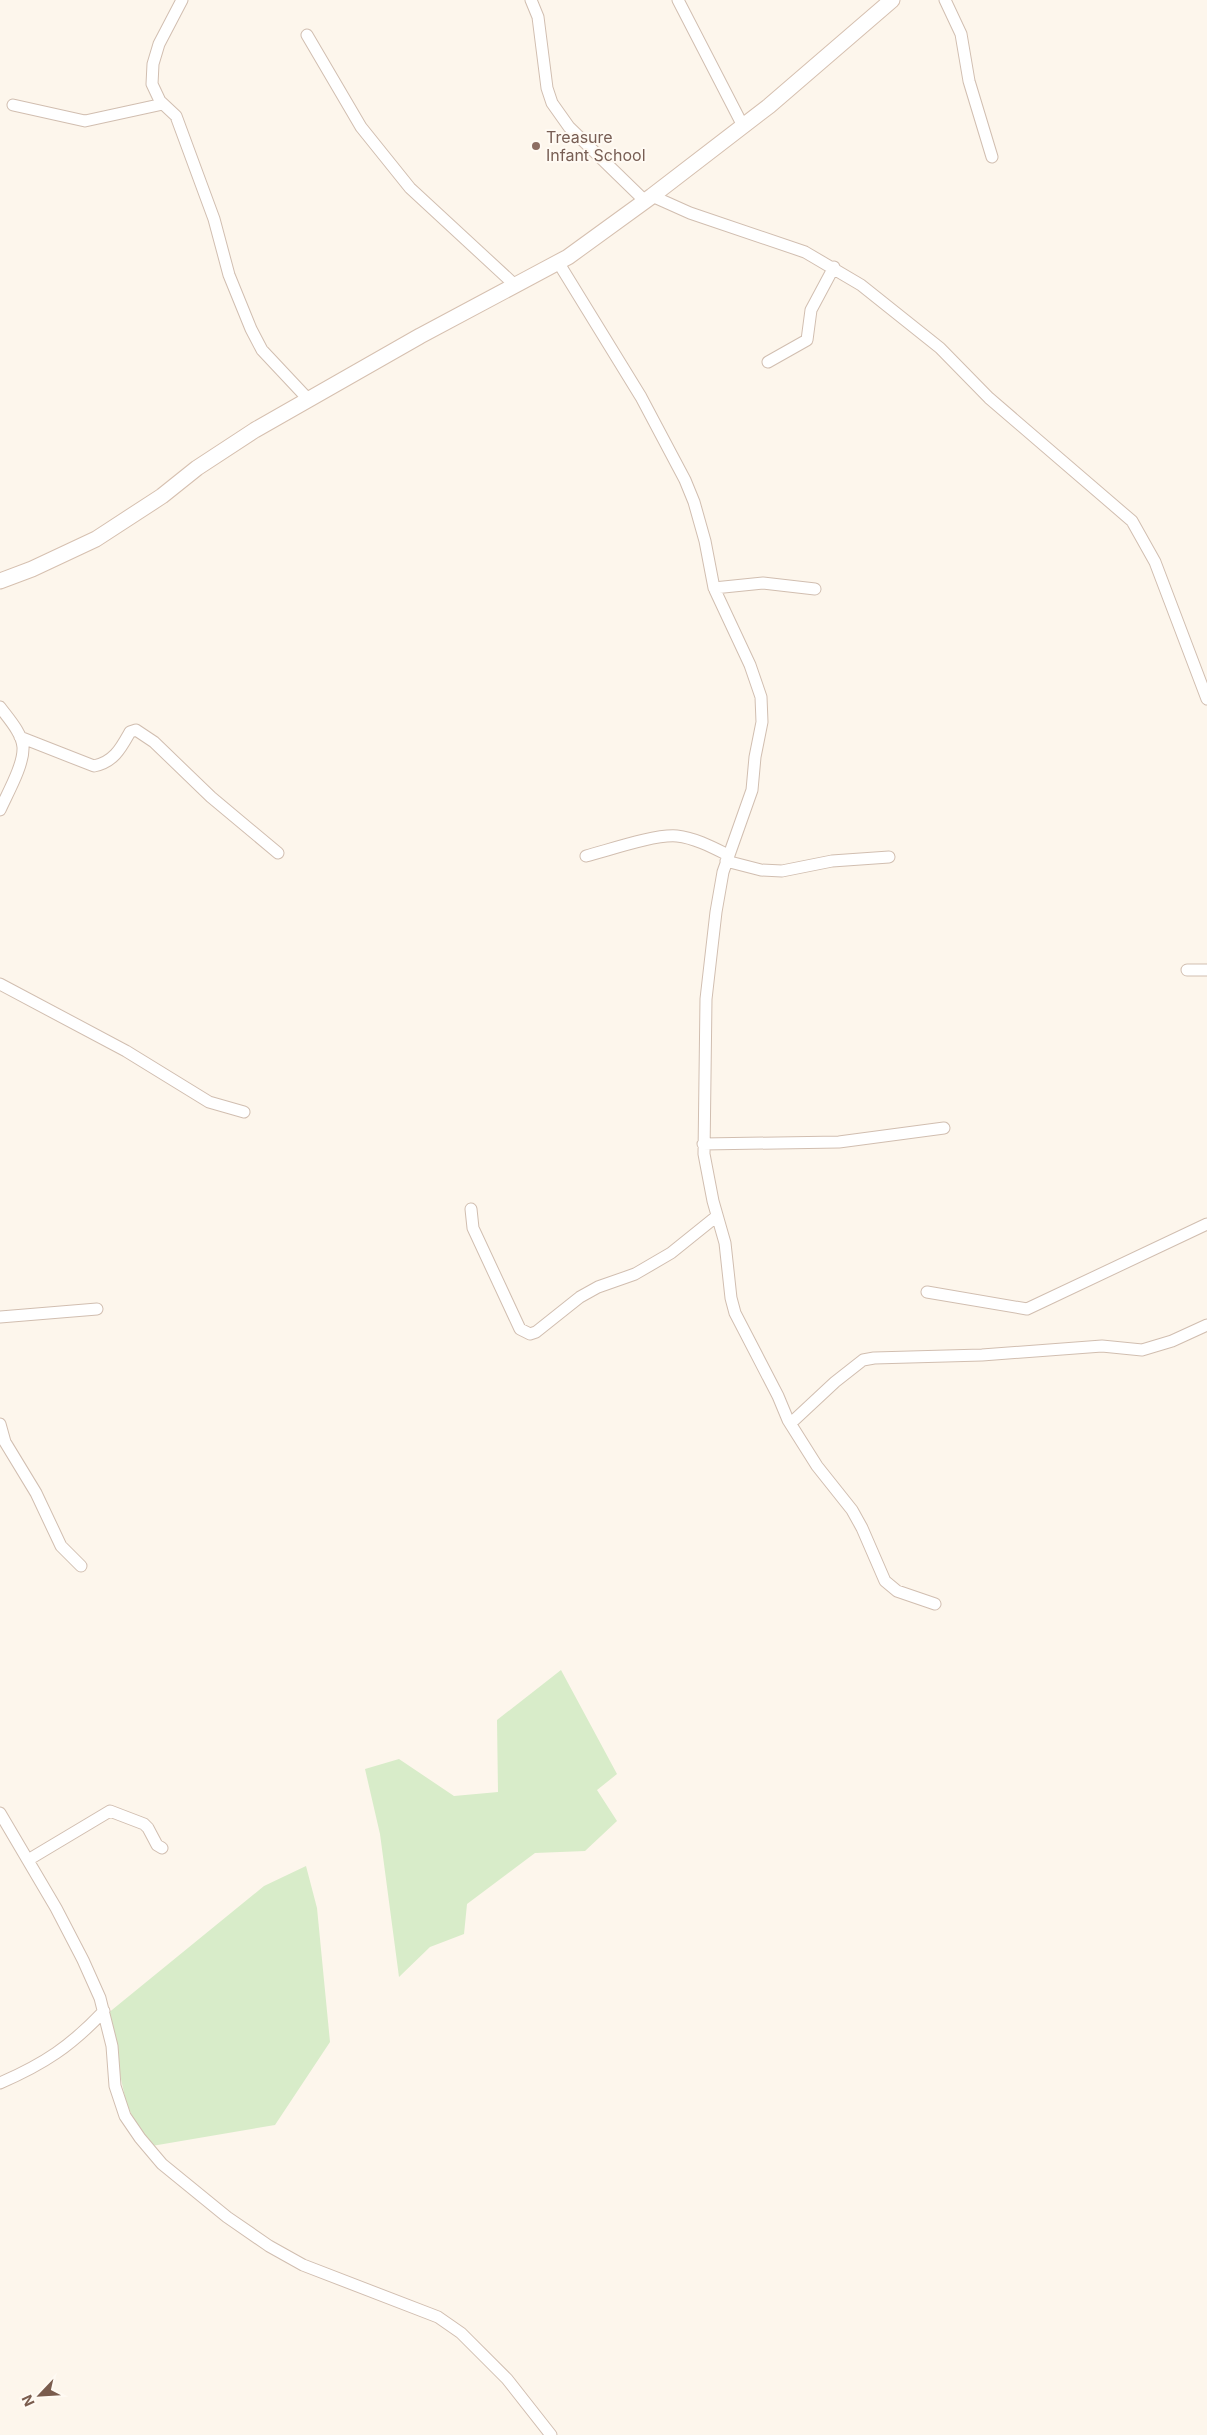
<svg xmlns="http://www.w3.org/2000/svg" width="1207" height="2435" viewBox="0 0 1207 2435" font-family="Inter,sans-serif">
	<style>
		.green { fill: #d8ecc9 }
		.lines { fill: none; stroke-linecap: round; stroke-linejoin: round }
		.street-casing { stroke: #d1beb0; stroke-width: 13 }
		.secondary-casing { stroke: #d6c0b0; stroke-width: 17 }
		.street { stroke: #fff; stroke-width: 11 }
		.secondary { stroke: #fff; stroke-width: 15 }
		.education-dot { fill: #8d6e63; stroke: #fffaf3; stroke-width: 2 }
		.labels { text-anchor: middle; dominant-baseline: central; stroke-width: 4; stroke-linejoin: round; paint-order: stroke }
		.education-label { font-size: 16px; fill: #785e54; stroke: #fffaf3; text-anchor: start }
	</style>
	<rect width="100%" height="100%" fill="#fdf6ec"/>
	<path class="green" d="M 561,1670 L 617,1774 L 597,1790 L 617,1821 L 585,1851 L 535,1853 L 467,1904 L 464,1934 L 430,1947 L 399,1977 L 380,1834 L 365,1769 L 399,1759 L 454,1796 L 498,1792 L 497,1720 Z
		M 306,1866 L 317,1908 L 330,2042 L 275,2125 L 146,2147 L 126,2102 L 107,2014 L 264,1886 Z"/>
	<g class="lines">
		<g class="street-casing">
			<path id="street" d="M 182,0 L 159,44 L 153,64 L 152,84 L 160,101 L 176,116 L 214,219 L 229,275 L 251,329 L 262,350 L 308,399
				M 531,0 L 538,17 L 547,88 L 552,103 L 569,127 L 645,201
				M 678,0 L 743,126
				M 945,0 L 961,34 L 969,81 L 992,157
				M 307,35 L 361,127 L 410,188 L 516,286
				M 13,105 L 85,121 L 163,104
				M 652,196 L 690,213 L 805,252 L 861,285 L 940,348 L 989,398 L 1132,521 L 1155,562 L 1207,699
				M 558,262 L 641,397 L 685,480 L 694,502 L 705,541 L 714,588 L 750,665 L 761,697 L 762,722 L 755,757 L 752,790 L 723,872 L 716,912 L 706,999 L 704,1154 L 713,1201 L 725,1243 L 731,1298 L 735,1313 L 778,1396 L 788,1420 L 817,1466 L 852,1510 L 862,1528 L 885,1581 L 897,1591 L 935,1604
				M 768,362 L 807,340 L 811,310 L 834,267
				M 714,588 L 763,583 L 815,589
				M 0,707 C 8,718 22,733 23,747 C 24,765 7,794 0,810
				M 20,737 L 94,766 C 114,762 121,748 130,732 L 136,730 L 154,742 L 211,797 L 278,853
				M 586,856 C 609,850 655,834 677,836 C 695,838 712,847 728,855
				M 726,861 L 761,870 L 782,871 L 832,861 L 889,857
				M 1187,970 L 1207,970
				M 0,984 L 126,1051 L 209,1102 L 244,1112
				M 703,1144 L 839,1142 L 944,1128
				M 471,1209 L 473,1228 L 520,1329 L 530,1334 L 536,1332 L 580,1297 L 598,1287 L 635,1274 L 671,1253 L 717,1216
				M 927,1292 L 1027,1309 L 1207,1224
				M 0,1317 L 97,1309
				M 791,1423 L 835,1382 L 863,1360 L 874,1358 L 982,1355 L 1102,1346 L 1142,1350 L 1172,1341 L 1207,1325
				M 0,1424 L 5,1442 L 36,1493 L 61,1546 L 81,1566
				M 0,1813 L 56,1908 L 83,1960 L 100,1998 L 112,2046 L 115,2086 L 125,2116 L 140,2138 L 162,2164 L 227,2217 L 269,2246 L 303,2265 L 438,2317 L 461,2333 L 507,2379 L 551,2435
				M 28,1860 L 110,1811 L 144,1824 L 148,1828 L 157,1845 L 162,1848
				M 0,2083 C 44,2064 71,2046 104,2011"/>
		</g>
		<g class="secondary-casing">
			<path id="secondary" d="M 0,581 L 32,569 L 96,539 L 162,496 L 197,468 L 255,430 L 420,336 L 568,257 L 652,196 L 769,106 L 892,0"/>
		</g>
		<use href="#street" class="street"/>
		<use href="#secondary" class="secondary"/>
	</g>
	<circle class="education-dot" cx="536" cy="146" r="5"/>
	<g class="labels">
		<g class="education-label">
			<text x="546" y="137">Treasure<tspan x="546" dy="18">Infant School</tspan></text>
		</g>
	</g>
	<g transform="translate(40 2395) rotate(245)" stroke="#fffaf3" stroke-width="4" paint-order="stroke">
	<path d="M0-4L9 19L0 12L-9 19Z" fill="#7a5c4d"/>
	<text y="-8" font-size="14" font-weight="bold" text-anchor="middle" fill="#7a5c4d">N</text>
	</g>
</svg>
